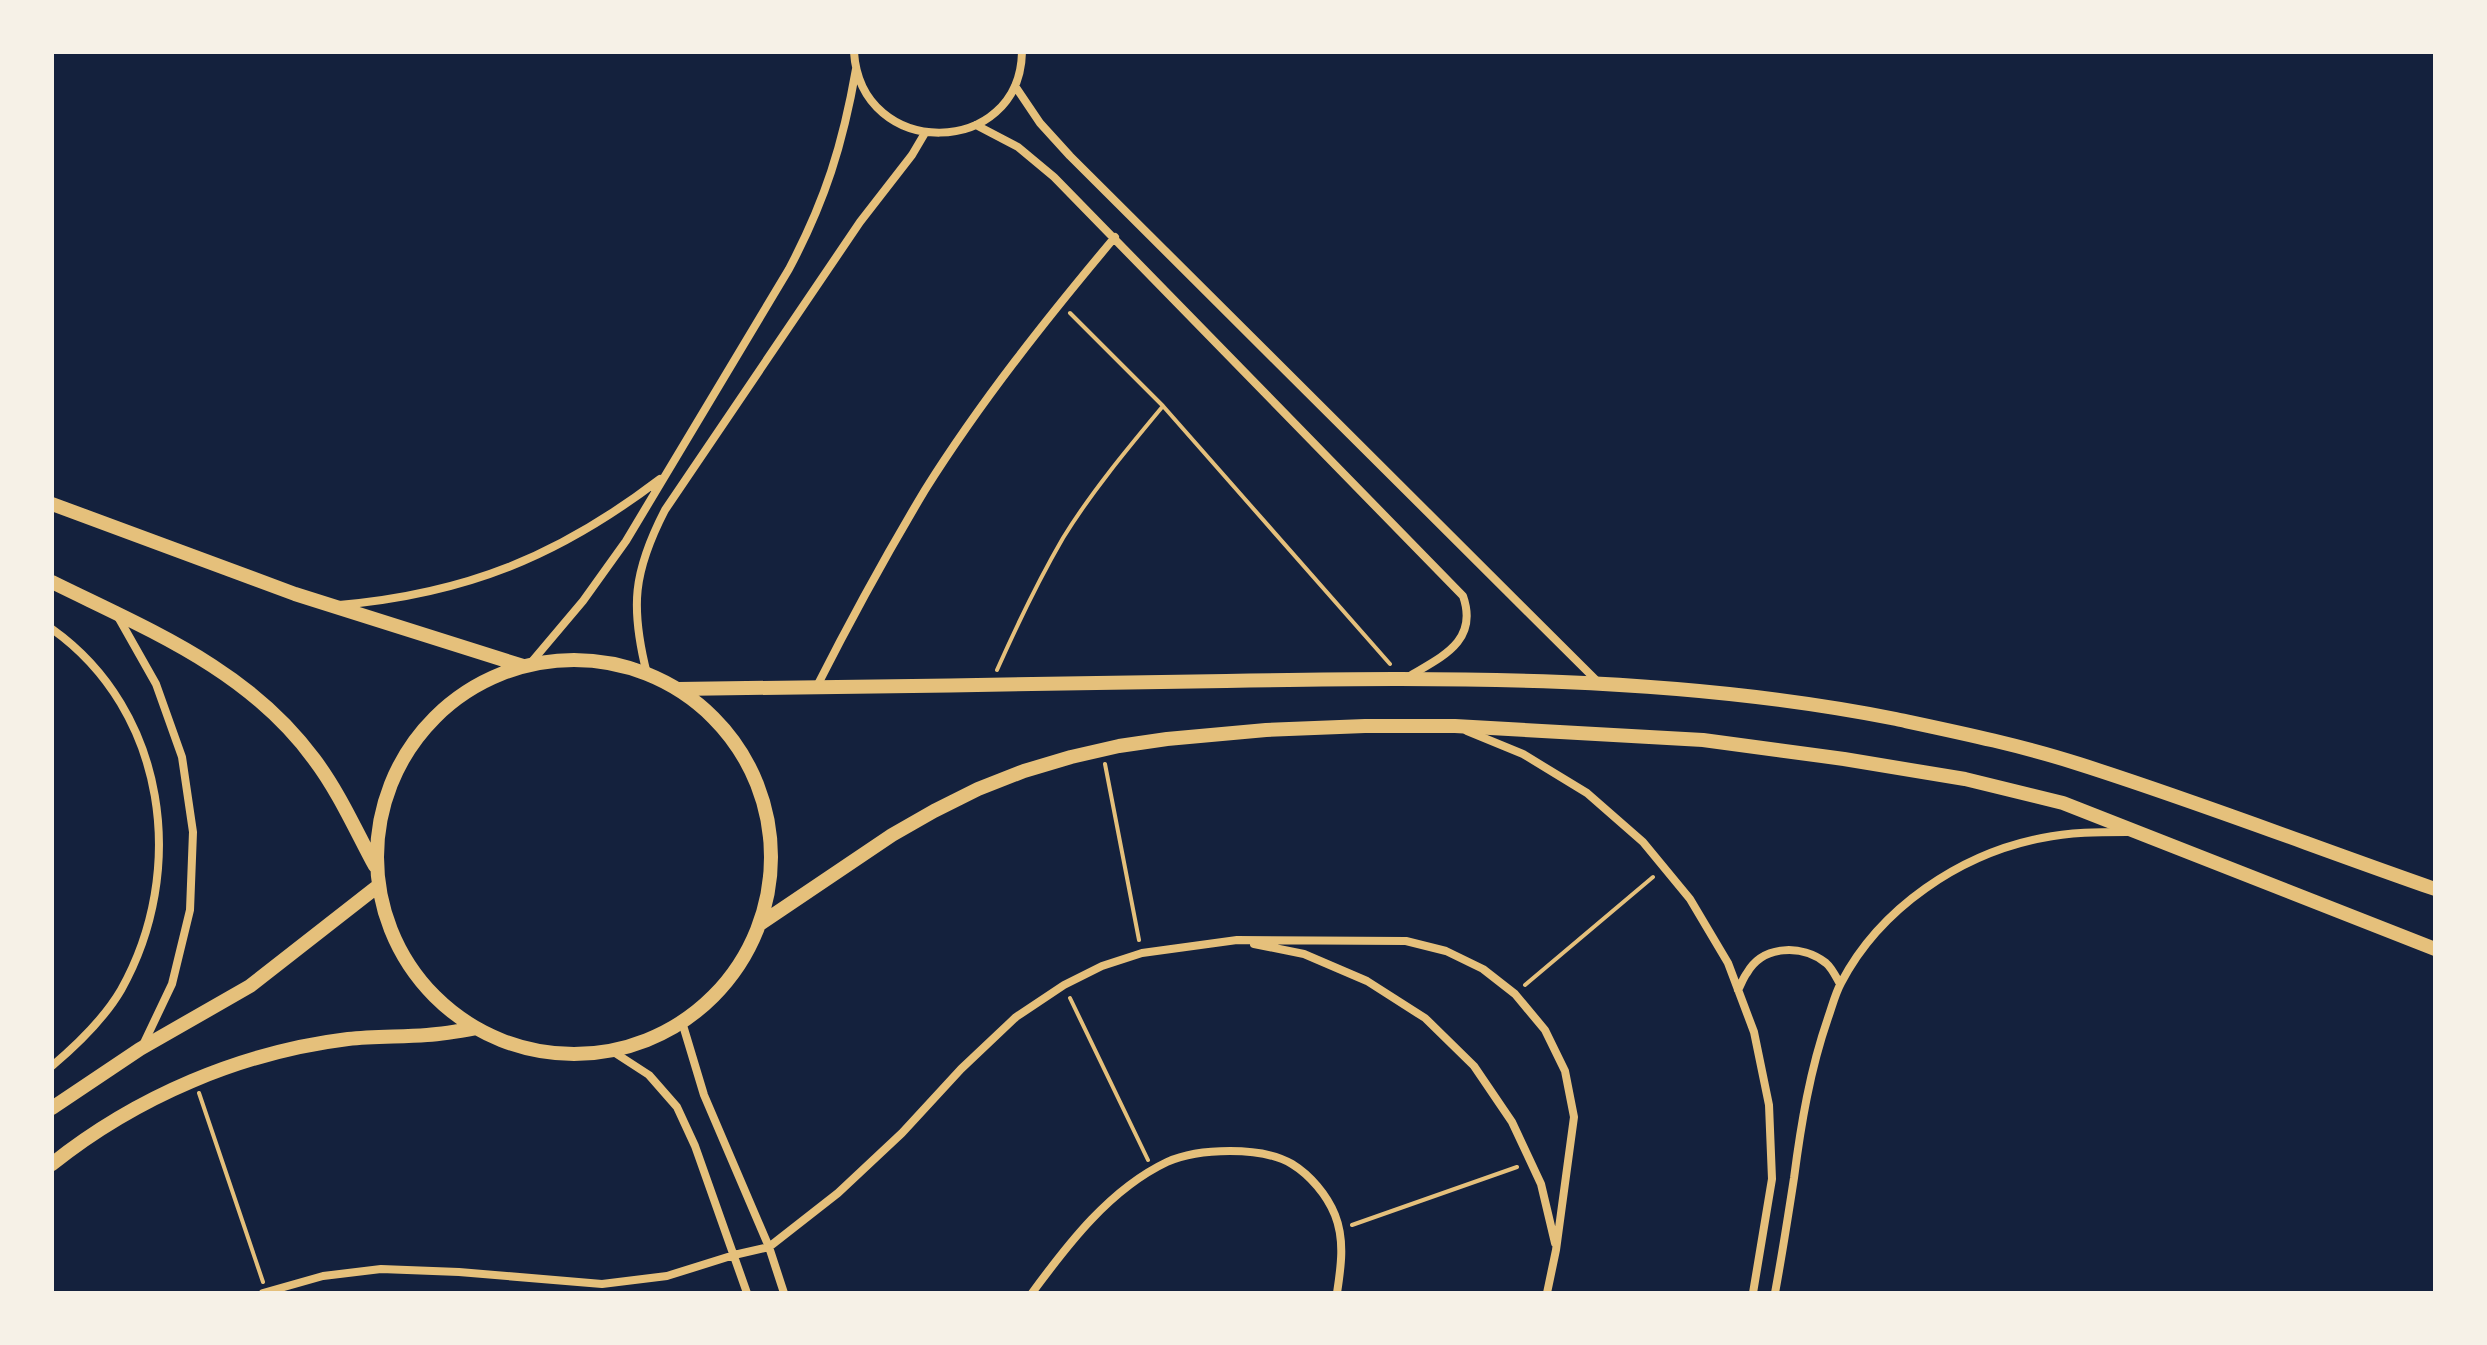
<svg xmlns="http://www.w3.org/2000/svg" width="2487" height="1345" viewBox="0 0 2487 1345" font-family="'Open Sans',sans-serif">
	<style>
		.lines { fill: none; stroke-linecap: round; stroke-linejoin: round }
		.path { stroke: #e5c07b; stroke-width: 4 }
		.minor { stroke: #e5c07b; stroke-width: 8 }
		.tertiary { stroke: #e5c07b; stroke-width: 14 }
	</style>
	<rect width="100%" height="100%" fill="#14213d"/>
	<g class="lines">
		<path class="path" d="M 1070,313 L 1163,406 L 1390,664
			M 997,670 C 1017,625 1038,581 1063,538 C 1092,491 1128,448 1163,406
			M 1105,764 L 1139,940
			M 1525,985 L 1653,877
			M 1070,998 L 1148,1160
			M 199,1093 L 263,1282
			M 1352,1225 L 1517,1167"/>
		<path class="minor" d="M 854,52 C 861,161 1020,158 1022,52
			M 1015,86 L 1040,123 L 1070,156 L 1598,682
			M 976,125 L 1018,147 L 1054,177 L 1463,596 C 1479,642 1441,657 1408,677
			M 339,605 C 466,594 559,556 660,479
			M 117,615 L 156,684 L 182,757 L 193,832 L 190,910 L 172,984 L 143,1045
			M 52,629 C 167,711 188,871 121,990 C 104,1019 78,1044 52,1066
			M 529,665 L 583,601 L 626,541 L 789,269 C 825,201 843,144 856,69
			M 647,674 C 630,607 633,572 665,510 L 860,222 L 912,155 L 925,133
			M 816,688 C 850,621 886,555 925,490 C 981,401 1047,318 1115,237
			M 1467,731 L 1523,754 L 1587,793 L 1643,842 L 1690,899 L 1728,963 L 1754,1032 L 1769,1105 L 1772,1179 L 1753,1293
			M 1254,944 L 1304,954 L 1367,981 L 1425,1018 L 1474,1066 L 1512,1122 L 1541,1184 L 1555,1243
			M 1738,990 C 1741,985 1743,978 1747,973 C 1763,945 1802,944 1826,963 C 1832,968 1836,977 1840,984
			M 682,1022 L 704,1095 L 769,1247 L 784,1293
			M 612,1051 L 649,1075 L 677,1107 L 695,1146 L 747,1293
			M 263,1293 L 323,1276 L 381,1269 L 459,1272 L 602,1284 L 667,1276 L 734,1255 L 769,1247 L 838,1193 L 902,1133 L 961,1069 L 1016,1017 L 1064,985 L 1102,966 L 1142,953 L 1237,940 L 1406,941 L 1446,951 L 1483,969 L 1515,994 L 1545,1030 L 1565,1071 L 1574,1117 L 1556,1250 L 1547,1293
			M 1032,1293 C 1068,1244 1110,1189 1167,1162 C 1198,1148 1262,1146 1292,1164 C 1310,1175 1327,1195 1335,1215 C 1345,1240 1341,1267 1337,1293
			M 1775,1293 C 1782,1255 1788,1217 1794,1178 C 1801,1124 1810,1070 1828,1018 C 1832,1007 1835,994 1841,983 C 1880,908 1960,854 2042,838 C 2070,832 2099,832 2127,832"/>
		<path class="tertiary" d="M 52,504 L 295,594 L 523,666
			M 52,582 C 149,630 248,669 314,759 C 339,792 356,831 375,866
			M377 857a197 197 0 1 1 394 0a197 197 0 1 1-394 0Z
			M 678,689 C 861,687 1043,684 1226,681 C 1450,677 1675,675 1896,719 C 1957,732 2020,745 2079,764 C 2199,802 2317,848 2435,889
			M 760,924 L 892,835 L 934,811 L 978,789 L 1024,771 L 1071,757 L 1119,746 L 1167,739 L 1266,730 L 1365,726 L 1455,726 L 1703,740 L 1844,759 L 1965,779 L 2063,803 L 2435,949
			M 52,1108 L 140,1049 L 250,986 L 378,886
			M 52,1164 C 136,1097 241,1052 348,1039 C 374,1036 401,1037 427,1035 C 443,1034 460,1031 476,1028"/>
	</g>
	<rect width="2487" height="1345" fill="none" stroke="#f6f1e7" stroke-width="108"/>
</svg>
